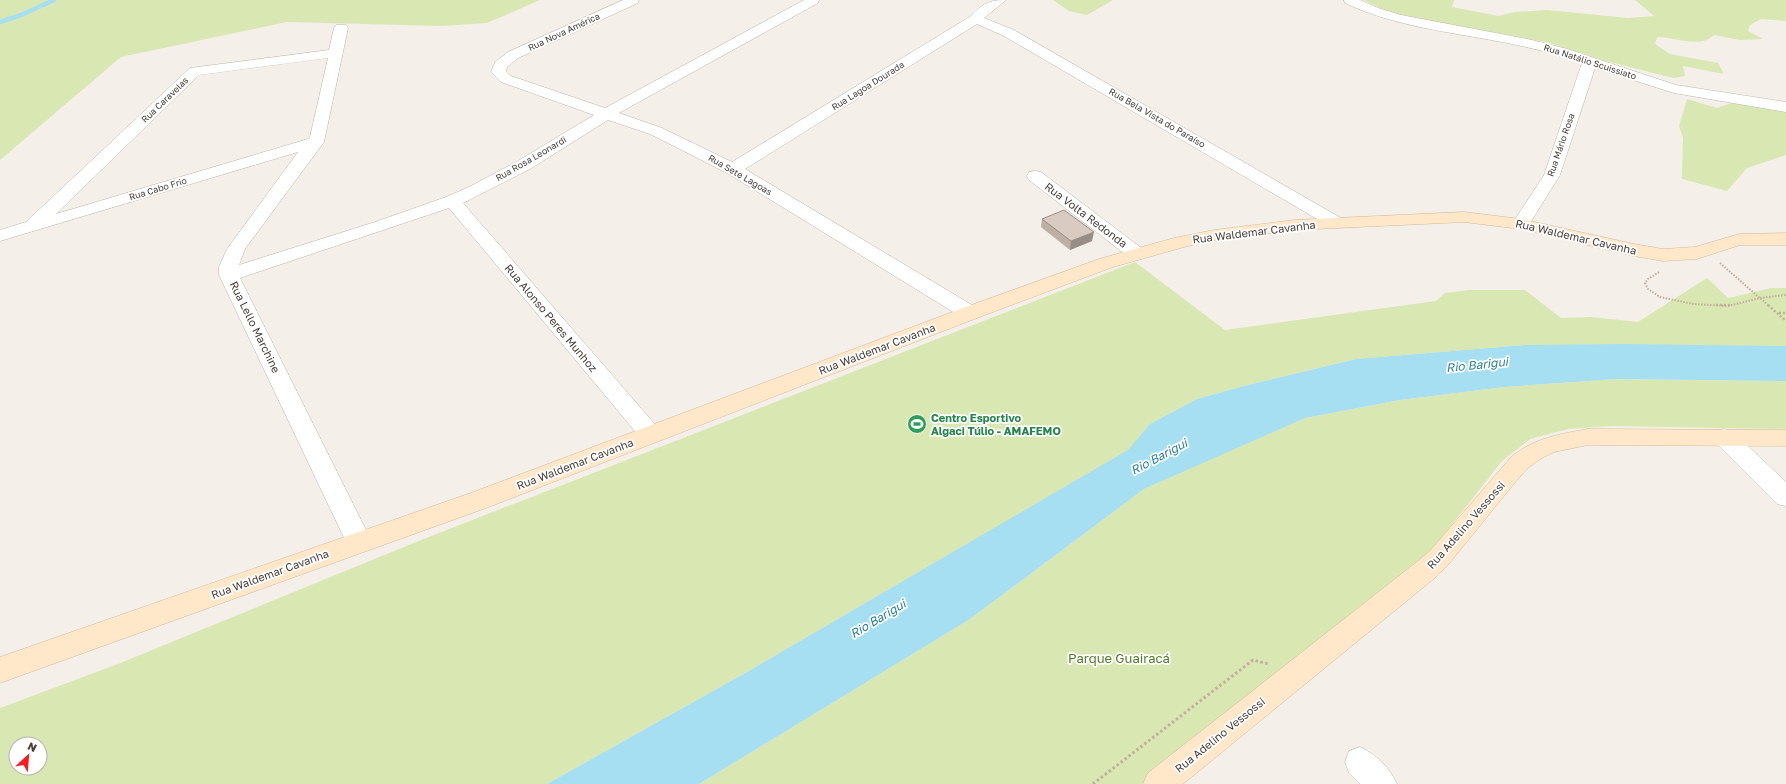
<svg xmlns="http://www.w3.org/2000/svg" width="1786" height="784" font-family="'Golos Text',sans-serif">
	<rect width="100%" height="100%" fill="#f4efe9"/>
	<g fill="#d9e8b2" fill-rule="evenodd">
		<polygon points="0,0 540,0 487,23 442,26 287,22 121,57 0,160"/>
		<polygon points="1053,0 1113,0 1087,15 1069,11"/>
		<path d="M1364,0H1454L1452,7L1498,16L1515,12L1547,10L1628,18L1654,16L1635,0H1786V21L1761,19L1750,25L1748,31L1763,39L1740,40L1714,35C1699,49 1676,37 1657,37L1655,44L1670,54L1718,63L1724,74L1683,66L1685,76L1673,78L1606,61L1546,42L1410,17L1384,10Z"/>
		<polygon points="1687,99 1717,108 1732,103 1786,110 1786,155 1747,168 1727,191 1682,179 1683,138 1679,126"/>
		<path d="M1135,262L1225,330L1436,301L1445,293L1469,290H1525L1561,318L1591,317L1638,322L1707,278L1728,298L1771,288H1786V346L1525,345L1356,359L1244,386L1197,399L1150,424L1129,450L747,672L547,784H0V708L118,664L421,540ZM16,744H40V768H16Z"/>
		<polygon points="1617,379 1786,381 1786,429 1612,426 1568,429 1530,439 1502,461 1421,564 1152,784 699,784 970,619 1144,489 1237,447 1305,418 1400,400 1504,387"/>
	</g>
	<polygon fill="#a5dff1" points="1625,344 1786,346 1786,381 1617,379 1504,387 1400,400 1305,418 1144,489 970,619 699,784 547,784 747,672 1128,450 1150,424 1197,399 1244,386 1356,359 1525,345"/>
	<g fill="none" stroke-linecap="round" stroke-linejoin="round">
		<polyline stroke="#a5dff1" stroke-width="4.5" points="0,22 21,15 54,0"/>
		<defs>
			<g id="street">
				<path d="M623,0H639L638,3L518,58L507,67L506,71L511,76L605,108L804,0H819L818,3L619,113L662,128L732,162L971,16C983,3 990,0 1006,0L984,18L1014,30L1341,218L1344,222L1341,226L1335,227L1329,226L1004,36L977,24L745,169L977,308L980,313L977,318L970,319L963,318L727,173L650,134L608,120L530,169L463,203L659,429L663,435L659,441L651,443L643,441L449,208L240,278L372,542L368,549L359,552L350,549L346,542L219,275V267L227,249L298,152L0,241V230L26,222L190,68L329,50L334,28L336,25H346L348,28L324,142L245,249L239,265L375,222L446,197L469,187L518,161L594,115L501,82L491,72L495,62L508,52ZM328,58L310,137L308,139L56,214L199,75Z"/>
				<path d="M1344,0H1360L1378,8L1401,15L1532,40L1567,49L1676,85L1786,102V112L1674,93L1595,68L1560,175L1527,228L1521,229L1515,228L1512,224L1544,175L1582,63C1564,57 1545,51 1526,47C1465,33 1402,30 1345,3Z"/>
				<polygon points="1035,171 1041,172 1144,250 1146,254 1144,258 1137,260 1130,258 1029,180 1027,176 1029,172"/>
				<polygon points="1724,429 1732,431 1786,482 1786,506 1777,504 1716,443 1712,437 1716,431"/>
				<path d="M1360,747C1376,754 1390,768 1397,784H1360L1349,773L1345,762L1349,751Z"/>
			</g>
			<g id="secondary">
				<polygon points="1464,212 1521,219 1634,244 1663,249 1695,247 1739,234 1786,233 1786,245 1740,245 1697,259 1663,261 1634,256 1521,229 1464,222 1295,230 1214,240 1184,247 1113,267 977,318 486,508 0,683 0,657 468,494 963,308 1099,259 1174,238 1214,230 1295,220"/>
				<path d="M1588,429L1786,430V446L1588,445L1554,452L1540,459L1528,468L1517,480L1448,565L1436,577L1183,784H1143L1148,773L1418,561L1430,551L1512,456C1535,438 1560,434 1588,429Z"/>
			</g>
		</defs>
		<use href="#street" stroke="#c0b5ab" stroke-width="1"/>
		<use href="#secondary" stroke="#d4ba99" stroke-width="1"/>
		<g stroke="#c2ae9c" stroke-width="2" stroke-dasharray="1.5 1.5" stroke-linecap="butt">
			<polyline points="1720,263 1769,306"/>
			<polyline points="1659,272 1648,279 1645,283 1648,289 1660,297 1693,304 1728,306 1760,298 1786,295"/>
		</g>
		<g stroke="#c2ae9c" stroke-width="2.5" stroke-dasharray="2 2" stroke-linecap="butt">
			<polyline points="1716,305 1731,305"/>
			<polyline points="1768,305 1786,321"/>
			<polyline points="1779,313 1786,313"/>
		</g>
		<polyline stroke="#c2ae9c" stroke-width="3" stroke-dasharray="2.5 2.5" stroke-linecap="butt" points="1093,784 1253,660 1269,664"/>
		<use href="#street" fill="#fff" fill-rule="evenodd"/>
		<use href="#secondary" fill="#fee8c9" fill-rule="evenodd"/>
	</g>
	<polygon fill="#bbafa6" points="1042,219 1092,241 1070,250 1041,227"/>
	<polygon fill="#988e87" points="1094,232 1092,241 1070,250 1071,241"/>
	<polygon fill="#d9cbc1" stroke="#988e87" points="1064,210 1094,232 1071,241 1042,219"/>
	<defs>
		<symbol id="stadium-disc" viewBox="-11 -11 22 22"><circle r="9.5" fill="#2e9e5b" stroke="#fff"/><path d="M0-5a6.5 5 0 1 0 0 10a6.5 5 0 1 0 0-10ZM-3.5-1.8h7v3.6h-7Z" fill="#fff"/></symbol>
	</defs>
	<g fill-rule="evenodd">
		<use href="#stadium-disc" x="906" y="413" width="22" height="22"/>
	</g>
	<g text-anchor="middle" stroke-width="3.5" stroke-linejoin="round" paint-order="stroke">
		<g font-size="9" fill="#483e37" stroke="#fff">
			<text transform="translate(564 32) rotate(-25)" y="3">Rua Nova América</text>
			<text transform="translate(1590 62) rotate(18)" y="3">Rua Natálio Scuissiato</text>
			<text transform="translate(868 86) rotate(-32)" y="3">Rua Lagoa Dourada</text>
			<text transform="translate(165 100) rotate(-44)" y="3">Rua Caravelas</text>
			<text transform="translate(1157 118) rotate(30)" y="3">Rua Bela Vista do Paraíso</text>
			<text transform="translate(1561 145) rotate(-71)" y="3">Rua Mário Rosa</text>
			<text transform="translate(531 159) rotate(-30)" y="3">Rua Rosa Leonardi</text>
			<text transform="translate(740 175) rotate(30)" y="3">Rua Sete Lagoas</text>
			<text transform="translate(158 189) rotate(-17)" y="3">Rua Cabo Frio</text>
		</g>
		<g font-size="11" fill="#483e37" stroke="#fff">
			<text transform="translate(1086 215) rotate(37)" y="4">Rua Volta Redonda</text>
			<text transform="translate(1254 232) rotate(-7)" y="4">Rua Waldemar Cavanha</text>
			<text transform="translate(1576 237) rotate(13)" y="4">Rua Waldemar Cavanha</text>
			<text transform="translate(551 318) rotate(50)" y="4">Rua Alonso Peres Munhoz</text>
			<text transform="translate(255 327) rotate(64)" y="4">Rua Lello Marchine</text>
			<text transform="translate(877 349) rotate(-21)" y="4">Rua Waldemar Cavanha</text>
			<text transform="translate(575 464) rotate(-21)" y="4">Rua Waldemar Cavanha</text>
			<text transform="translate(1466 525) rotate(-49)" y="4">Rua Adelino Vessossi</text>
			<text transform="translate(270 574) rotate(-20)" y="4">Rua Waldemar Cavanha</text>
			<text transform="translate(1220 735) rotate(-39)" y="4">Rua Adelino Vessossi</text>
		</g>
		<g font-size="11" font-weight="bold" fill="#27864d" stroke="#fff" text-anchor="start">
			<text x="931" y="422">Centro Esportivo<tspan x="931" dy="13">Algaci Túlio - AMAFEMO</tspan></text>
		</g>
		<g font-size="12" font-style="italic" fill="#2a809c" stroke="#fff">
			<text transform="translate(1477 365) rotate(-6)" y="4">Rio Barigui</text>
			<text transform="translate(1159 457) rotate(-28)" y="4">Rio Barigui</text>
			<text transform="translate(878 619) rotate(-31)" y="4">Rio Barigui</text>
		</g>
		<g font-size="13" fill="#567a2a" stroke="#fff">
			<text x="1119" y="663">Parque Guairacá</text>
		</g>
	</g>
	<g transform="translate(28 756) rotate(26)"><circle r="19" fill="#ffffff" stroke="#b6b2af"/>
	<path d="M0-3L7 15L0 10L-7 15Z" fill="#fa1a1f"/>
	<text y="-6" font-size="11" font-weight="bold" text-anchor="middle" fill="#483e37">N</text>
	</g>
</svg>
